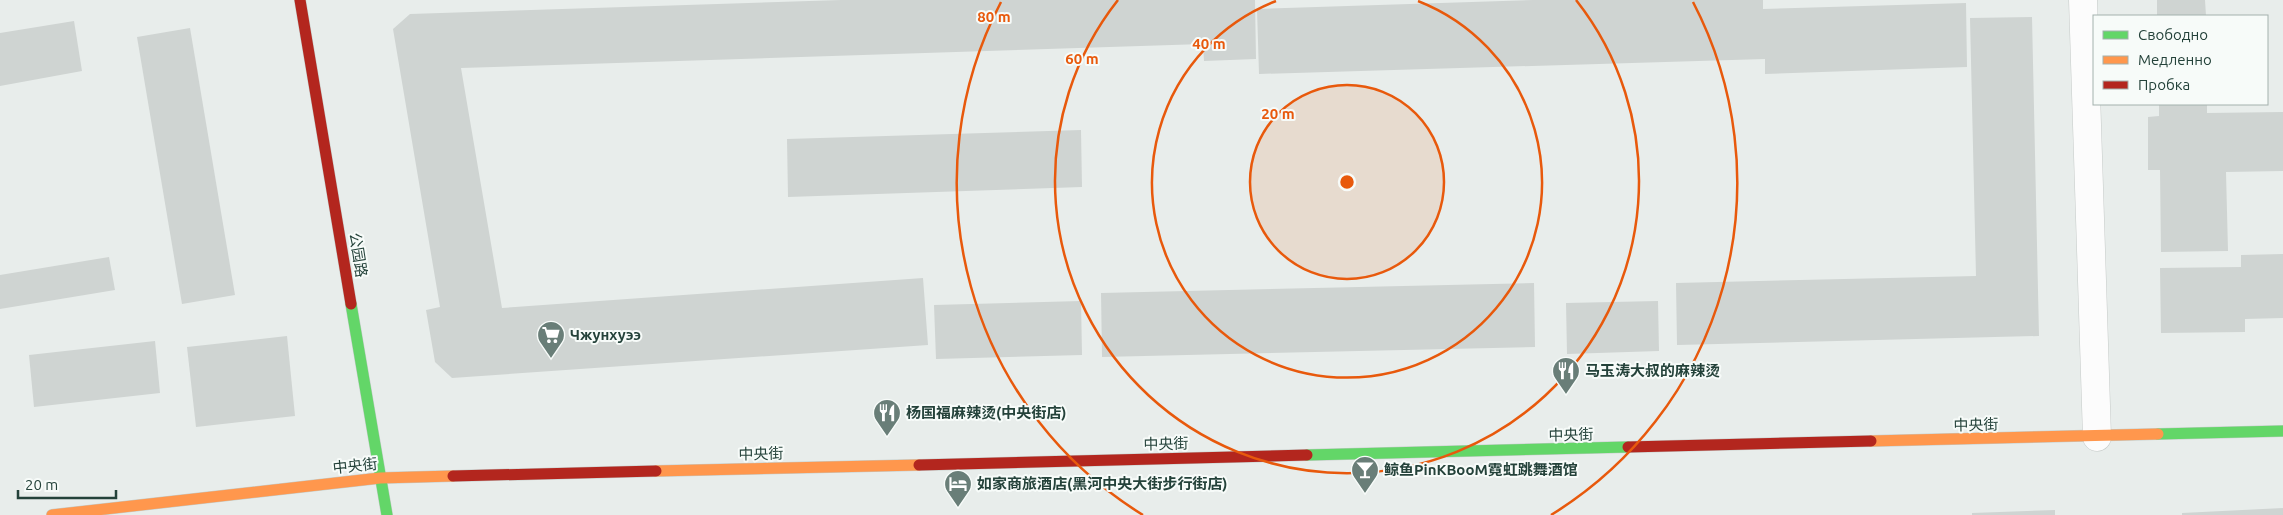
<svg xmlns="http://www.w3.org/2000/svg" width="2283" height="515" font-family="Ubuntu,'Noto Sans SC',sans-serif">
	<rect width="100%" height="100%" fill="#e8edeb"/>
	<g fill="#cfd4d2">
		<polygon points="841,0 1255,0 1256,59 1204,61 1203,44 461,68 502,308 923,278 928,345 452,378 435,362 426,310 440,307 393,29 410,14"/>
		<polygon points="1533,0 1763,0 1763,9 1966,3 1967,67 1765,74 1765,59 1259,74 1257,9"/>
		<polygon points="2157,0 2205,0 2206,16 2157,16"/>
		<polygon points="2032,17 2039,336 1677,345 1676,283 1976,276 1970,18"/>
		<polygon points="74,21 82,71 0,86 0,33"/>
		<polygon points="190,28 235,295 182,304 137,37"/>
		<polygon points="2159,104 2207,104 2207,113 2283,112 2283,171 2226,172 2228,251 2161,252 2160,170 2148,170 2148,117 2159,116"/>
		<polygon points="1081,130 1082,187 788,197 787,139"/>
		<polygon points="2283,254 2283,318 2245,319 2245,332 2161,333 2160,268 2241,267 2241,255"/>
		<polygon points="109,257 115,290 0,309 0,275"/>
		<polygon points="1534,283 1535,347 1102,357 1101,293"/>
		<polygon points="1081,301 1082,355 936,359 934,305"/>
		<polygon points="1658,301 1659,351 1567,354 1566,303"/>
		<polygon points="287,336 295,416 196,427 187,347"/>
		<polygon points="155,341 160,393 34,407 29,355"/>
		<polygon points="2283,508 2283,515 2182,515 2182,513"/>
		<polygon points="2055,510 2055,515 1972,515 1972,513"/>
	</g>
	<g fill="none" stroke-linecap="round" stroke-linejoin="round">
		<defs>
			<polyline id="street" points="2083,0 2097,437"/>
			<g id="fast">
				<polyline points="351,304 387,515"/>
				<polyline points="2158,434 2283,431"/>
				<polyline points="1307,455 1628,447"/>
			</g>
			<g id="slow">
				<polyline points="1871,441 2158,434"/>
				<polyline points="656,471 919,465"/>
				<polyline points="52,515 380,478 453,476"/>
			</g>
			<g id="jam">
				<polyline points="300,0 351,304"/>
				<polyline points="1628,447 1871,441"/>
				<polyline points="919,465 1307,455"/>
				<polyline points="453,476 656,471"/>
			</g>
		</defs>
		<use href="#street" stroke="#c5cac8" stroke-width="29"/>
		<use href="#fast" stroke="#c3cbc8" stroke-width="12"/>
		<use href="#slow" stroke="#c3cbc8" stroke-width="12"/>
		<use href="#jam" stroke="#c3cbc8" stroke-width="12"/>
		<use href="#street" stroke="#fcfcfc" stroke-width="28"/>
		<use href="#fast" stroke="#63d668" stroke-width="11"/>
		<use href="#slow" stroke="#ff974d" stroke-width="11"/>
		<use href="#jam" stroke="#b3261e" stroke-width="11"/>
	</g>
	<circle cx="1347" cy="182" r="97" fill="#e8590c" fill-opacity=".12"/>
	<g fill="none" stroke="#e8590c" stroke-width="2.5">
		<circle cx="1347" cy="182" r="97"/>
		<path d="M1418 1A195 195 0 1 1 1276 1"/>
		<path d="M1576 0A292 292 0 1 1 1118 0"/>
		<path d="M1143 515A390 390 0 0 1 1001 2M1693 2A390 390 0 0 1 1551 515"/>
	</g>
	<defs>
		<symbol id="supermarket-pin" viewBox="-11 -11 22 30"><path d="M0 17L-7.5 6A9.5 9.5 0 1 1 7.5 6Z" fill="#697e78" stroke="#f7fbf9"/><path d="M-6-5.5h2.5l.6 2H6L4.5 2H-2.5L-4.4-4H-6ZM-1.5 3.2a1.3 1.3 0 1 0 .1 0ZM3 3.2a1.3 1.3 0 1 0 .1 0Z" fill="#fff"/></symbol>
		<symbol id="restaurant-pin" viewBox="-11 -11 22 30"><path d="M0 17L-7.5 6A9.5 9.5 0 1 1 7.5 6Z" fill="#697e78" stroke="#f7fbf9"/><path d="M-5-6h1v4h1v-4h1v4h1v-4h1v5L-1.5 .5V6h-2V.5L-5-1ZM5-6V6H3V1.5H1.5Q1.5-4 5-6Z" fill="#fff"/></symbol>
		<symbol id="bar-pin" viewBox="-11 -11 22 30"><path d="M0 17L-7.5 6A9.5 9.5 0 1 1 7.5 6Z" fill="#697e78" stroke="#f7fbf9"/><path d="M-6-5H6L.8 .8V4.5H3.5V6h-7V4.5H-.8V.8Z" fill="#fff"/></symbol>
		<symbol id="hotel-pin" viewBox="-11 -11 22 30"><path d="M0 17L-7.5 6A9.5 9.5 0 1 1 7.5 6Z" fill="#697e78" stroke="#f7fbf9"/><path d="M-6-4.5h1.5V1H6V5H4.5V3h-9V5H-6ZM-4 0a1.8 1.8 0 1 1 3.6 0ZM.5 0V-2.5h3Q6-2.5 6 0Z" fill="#fff"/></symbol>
	</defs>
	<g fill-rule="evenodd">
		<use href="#supermarket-pin" x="535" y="319" width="32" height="43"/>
		<use href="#restaurant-pin" x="1550" y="355" width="32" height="43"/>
		<use href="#restaurant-pin" x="871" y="397" width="32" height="43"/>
		<use href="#bar-pin" x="1349" y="454" width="32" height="43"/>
		<use href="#hotel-pin" x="942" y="468" width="32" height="43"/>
	</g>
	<g text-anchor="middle" stroke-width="4" stroke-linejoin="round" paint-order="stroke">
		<g font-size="15" fill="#24423a" stroke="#f7fbf9">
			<text transform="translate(358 255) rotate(81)" y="5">公园路</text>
			<text transform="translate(1976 425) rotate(-1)" y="5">中央街</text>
			<text transform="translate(1571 435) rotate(-1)" y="5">中央街</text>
			<text transform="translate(1166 444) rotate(-1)" y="5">中央街</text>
			<text transform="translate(761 454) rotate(-1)" y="5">中央街</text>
			<text transform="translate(355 466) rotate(-6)" y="5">中央街</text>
		</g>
		<g font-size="15" font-weight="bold" fill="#24423a" stroke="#f7fbf9" text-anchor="start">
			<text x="570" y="340">Чжунхуээ</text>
			<text x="1585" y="376">马玉涛大叔的麻辣烫</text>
			<text x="906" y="418">杨国福麻辣烫(中央街店)</text>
			<text x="1384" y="475">鲸鱼PinKBooM霓虹跳舞酒馆</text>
			<text x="977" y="489">如家商旅酒店(黑河中央大街步行街店)</text>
		</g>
	</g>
	<circle cx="1347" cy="182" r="8" fill="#e8590c" stroke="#f7fbf9" stroke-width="2.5"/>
	<g font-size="15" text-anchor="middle" font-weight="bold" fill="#e8590c" stroke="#f7fbf9" stroke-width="4" stroke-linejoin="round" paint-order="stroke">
		<text x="994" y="22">80 m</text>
		<text x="1209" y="49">40 m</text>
		<text x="1082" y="64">60 m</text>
		<text x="1278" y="119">20 m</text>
	</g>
	<rect x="2093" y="15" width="175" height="90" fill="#f7fbf9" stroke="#a3b1ad"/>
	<rect x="2103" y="31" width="25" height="8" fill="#63d668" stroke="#a3b1ad"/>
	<text x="2138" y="40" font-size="15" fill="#24423a">Свободно</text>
	<rect x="2103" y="56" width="25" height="8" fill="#ff974d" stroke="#a3b1ad"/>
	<text x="2138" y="65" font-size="15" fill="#24423a">Медленно</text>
	<rect x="2103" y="81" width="25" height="8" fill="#b3261e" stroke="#a3b1ad"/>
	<text x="2138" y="90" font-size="15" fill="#24423a">Пробка</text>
	<path d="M18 490v8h98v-8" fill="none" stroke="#24423a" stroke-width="2.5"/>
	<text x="25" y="490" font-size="15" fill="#24423a" stroke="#f7fbf9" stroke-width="4" paint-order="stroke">20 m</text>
</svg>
